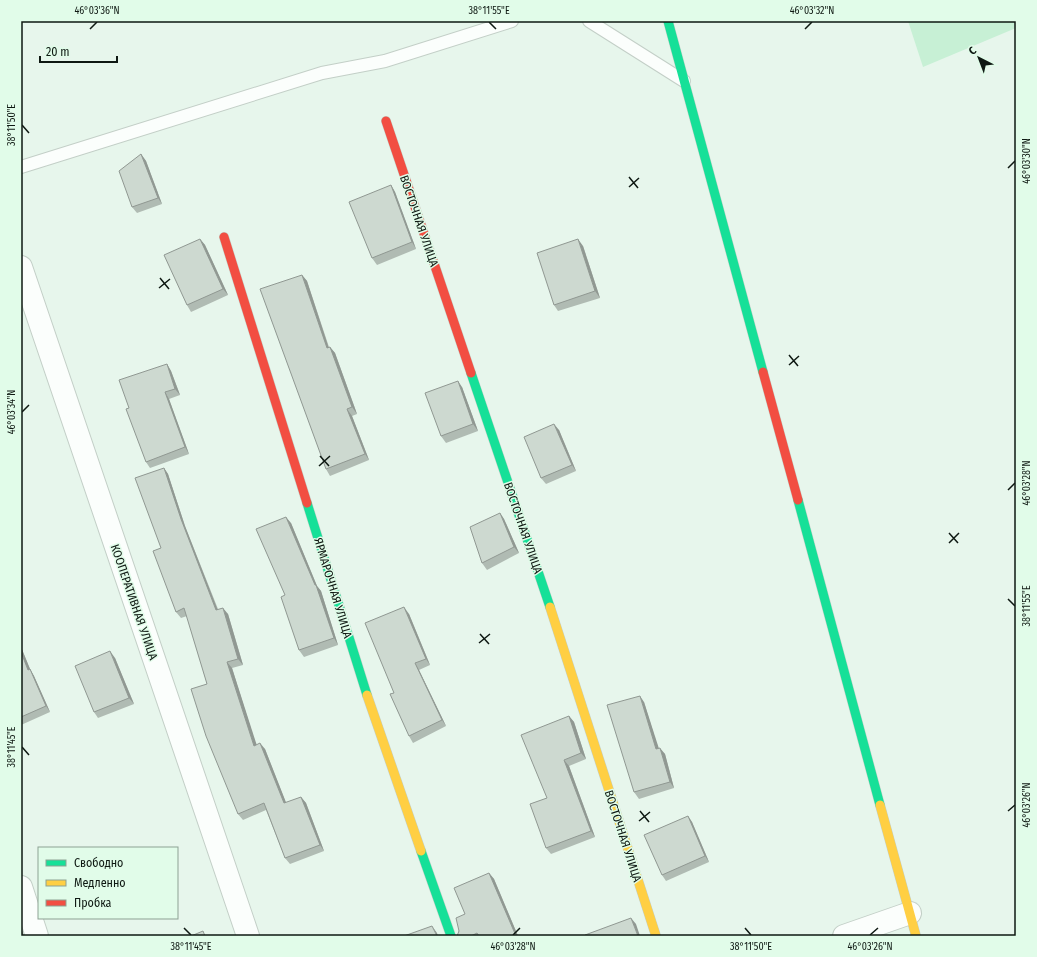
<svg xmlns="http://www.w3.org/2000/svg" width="1037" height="957" font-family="'Fira Sans Condensed',sans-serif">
	<rect width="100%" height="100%" fill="#e7f6ec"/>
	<polygon fill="#c7f0d5" points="908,21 1016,21 1016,28 923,67"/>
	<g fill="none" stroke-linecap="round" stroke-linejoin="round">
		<defs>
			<g id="lane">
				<polyline points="589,21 684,81"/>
				<polyline points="21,167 322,73 385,61 512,21"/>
			</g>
			<g id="street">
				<polyline points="21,267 248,936"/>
				<polyline points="21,887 37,936"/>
				<polyline points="844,936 910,913"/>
			</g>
			<g id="fast">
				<polyline points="668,21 763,372"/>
				<polyline points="471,373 550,607"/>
				<polyline points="798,500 880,805"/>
				<polyline points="307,503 367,695"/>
				<polyline points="421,851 451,936"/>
			</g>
			<g id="slow">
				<polyline points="550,607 656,936"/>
				<polyline points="367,695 421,851"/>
				<polyline points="880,805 916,936"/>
			</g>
			<g id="jam">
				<polyline points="386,121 471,373"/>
				<polyline points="224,237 307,503"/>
				<polyline points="763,372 798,500"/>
			</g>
		</defs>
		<use href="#lane" stroke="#c3cfc7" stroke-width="14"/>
		<use href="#street" stroke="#c3cfc7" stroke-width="24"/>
		<use href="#fast" stroke="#c3cfc7" stroke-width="10"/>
		<use href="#slow" stroke="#c3cfc7" stroke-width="10"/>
		<use href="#jam" stroke="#c3cfc7" stroke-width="10"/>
		<use href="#lane" stroke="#fbfefc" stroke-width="12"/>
		<use href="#street" stroke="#fbfefc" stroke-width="22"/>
		<use href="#fast" stroke="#16e098" stroke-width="9"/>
		<use href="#slow" stroke="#ffcf43" stroke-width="9"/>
		<use href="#jam" stroke="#f24e42" stroke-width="9"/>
	</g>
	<g fill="#b0bbb3">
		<polygon points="141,154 146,161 162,204 137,213 132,207"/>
		<polygon points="391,185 395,192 416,249 377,265 372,258"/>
		<polygon points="200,239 205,245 228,295 191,312 187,305"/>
		<polygon points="583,246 600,298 558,311 554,305"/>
		<polygon points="302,275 307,281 329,347 330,347 335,353 357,414 352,416 369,460 330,476 326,469"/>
		<polygon points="167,364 171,371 180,395 169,399 189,454 150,468 146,462"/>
		<polygon points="462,387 478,431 446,443 441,436"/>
		<polygon points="559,430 576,471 546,484 541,478"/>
		<polygon points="164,468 168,474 185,526 218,609 228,614 243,665 232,668 256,745 265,749 286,803 301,797 306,803 324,851 290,864 285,858 266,810 243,820 238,814 207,684 187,616 181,618 176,612 161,548"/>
		<polygon points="500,513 504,519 519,553 487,570 482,563"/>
		<polygon points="291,523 317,586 321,591 338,645 304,657 299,650 285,595"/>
		<polygon points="409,614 430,665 419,670 446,726 413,743 409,736"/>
		<polygon points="21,647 30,669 34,676 50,712 21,725"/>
		<polygon points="115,658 134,704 98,718 94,712"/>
		<polygon points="644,702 658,748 665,754 674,788 639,799 634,792"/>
		<polygon points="569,716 574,722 586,759 569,766 595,837 551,854 546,848"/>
		<polygon points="688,816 692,822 709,862 666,881 662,875"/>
		<polygon points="489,873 494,879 518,936 457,936 465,914"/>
	</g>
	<g fill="#909892">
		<polygon points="141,154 146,161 162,204 158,198"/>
		<polygon points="391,185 395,192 416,249 412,242"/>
		<polygon points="200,239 205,245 228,295 223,289"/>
		<polygon points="578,239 583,246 600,298 595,291"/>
		<polygon points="302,275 307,281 331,355 327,348"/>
		<polygon points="330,347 335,353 357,414 352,407"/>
		<polygon points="167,364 171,371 180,395 175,389"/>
		<polygon points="458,381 462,387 478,431 473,424"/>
		<polygon points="165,392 169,399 189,454 185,447"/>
		<polygon points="347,409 352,416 369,460 365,454"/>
		<polygon points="554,424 559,430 576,471 572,465"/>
		<polygon points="164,468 168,474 185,526 220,616 216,610 181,519"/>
		<polygon points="500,513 504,519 519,553 514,547"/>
		<polygon points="286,517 291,523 317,586 321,591 338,645 334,638 315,585"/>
		<polygon points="404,607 409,614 430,665 426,659"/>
		<polygon points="223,608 228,614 243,665 238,659"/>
		<polygon points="21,647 30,669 34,676 50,712 46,706 28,670 21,652"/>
		<polygon points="110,651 115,658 134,704 129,698"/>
		<polygon points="227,662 232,668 259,752 254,746"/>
		<polygon points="415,663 419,670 446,726 442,720"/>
		<polygon points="640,696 644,702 661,755 656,749"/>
		<polygon points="569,716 574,722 586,759 581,753"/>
		<polygon points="260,743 265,749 289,810 284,803"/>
		<polygon points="660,748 665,754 674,788 670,782"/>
		<polygon points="564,760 569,766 595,837 591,831"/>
		<polygon points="301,797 306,803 324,851 320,845"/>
		<polygon points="688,816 692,822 709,862 705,856"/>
		<polygon points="489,873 494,879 518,936 516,936"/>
		<polygon points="631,918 636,924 640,936 638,936"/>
		<polygon points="432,926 437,933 438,936 437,936"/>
		<polygon points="21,927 24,936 21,936"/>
	</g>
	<g fill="#cdd9d0" stroke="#909892">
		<polygon points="141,154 158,198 132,207 119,171"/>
		<polygon points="391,185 412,242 372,258 349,202"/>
		<polygon points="200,239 223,289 187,305 164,255"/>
		<polygon points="578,239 595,291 554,305 537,253"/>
		<polygon points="302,275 327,348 330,347 352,407 347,409 365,454 326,469 260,289"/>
		<polygon points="167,364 175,389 165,392 185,447 146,462 126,409 129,408 119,380"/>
		<polygon points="458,381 473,424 441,436 425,393"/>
		<polygon points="554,424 572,465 541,478 524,437"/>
		<polygon points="164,468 181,519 216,610 223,608 238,659 227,662 254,746 260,743 284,803 301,797 320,845 285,858 264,803 238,814 206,736 191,689 207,684 184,608 176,612 153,551 161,548 135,478"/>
		<polygon points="500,513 514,547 482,563 470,527"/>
		<polygon points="286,517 315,585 316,585 334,638 299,650 281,597 285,595 256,529"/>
		<polygon points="404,607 426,659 415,663 442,720 409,736 390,694 394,693 365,623"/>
		<polygon points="110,651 129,698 94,712 75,666"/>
		<polygon points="21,652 28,670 30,669 46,706 21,717"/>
		<polygon points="640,696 656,749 660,748 670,782 634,792 607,705"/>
		<polygon points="569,716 581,753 564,760 591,831 546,848 530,804 547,798 521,735"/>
		<polygon points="688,816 705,856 662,875 644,835"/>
		<polygon points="489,873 516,936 479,936 477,933 471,936 457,936 459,931 456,918 465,914 454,888"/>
		<polygon points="631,918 638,936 586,936 585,935"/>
		<polygon points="432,926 437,936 404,936"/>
		<polygon points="203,931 205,936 191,936"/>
	</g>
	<path fill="none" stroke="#0e1812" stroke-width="1.5" d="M489,22L496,29M90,29L97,22M805,29L812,22M22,125L29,133M1008,168L1015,161M629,177L638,188M629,187L639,178M160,278L169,289M159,288L170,279M789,355L798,366M789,365L799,356M22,412L29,405M320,456L329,466M319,466L330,456M1008,490L1015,483M949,533L958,543M949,543L959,533M1008,599L1015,606M480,634L489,644M479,643L490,634M22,747L29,755M640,811L649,822M1008,811L1015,805M639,821L650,812M184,928L191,935M745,928L751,935M513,935L520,928M870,935L878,928"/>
	<g text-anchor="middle" stroke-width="3" stroke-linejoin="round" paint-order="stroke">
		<g font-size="12" fill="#0e1812" stroke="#e1fce9">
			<text transform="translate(419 221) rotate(71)" y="4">ВОСТОЧНАЯ УЛИЦА</text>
			<text transform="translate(523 528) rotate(71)" y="4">ВОСТОЧНАЯ УЛИЦА</text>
			<text transform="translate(333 588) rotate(73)" y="4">ЯРМАРОЧНАЯ УЛИЦА</text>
			<text transform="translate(134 602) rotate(71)" y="4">КООПЕРАТИВНАЯ УЛИЦА</text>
			<text transform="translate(623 836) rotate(72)" y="4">ВОСТОЧНАЯ УЛИЦА</text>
		</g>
	</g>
	<rect width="1037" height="957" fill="none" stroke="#e1fce9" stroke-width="44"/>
	<rect x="38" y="847" width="140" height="72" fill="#e1fce9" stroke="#8da193"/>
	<rect x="46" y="860" width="20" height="6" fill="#16e098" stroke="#8da193"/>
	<text x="74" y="867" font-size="12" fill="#0e1812">Свободно</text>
	<rect x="46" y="880" width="20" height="6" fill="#ffcf43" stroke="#8da193"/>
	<text x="74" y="887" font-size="12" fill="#0e1812">Медленно</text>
	<rect x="46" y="900" width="20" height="6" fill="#f24e42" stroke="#8da193"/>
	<text x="74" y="907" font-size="12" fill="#0e1812">Пробка</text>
	<g transform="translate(979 58) rotate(318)" stroke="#e1fce9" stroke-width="3" paint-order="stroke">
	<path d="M0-3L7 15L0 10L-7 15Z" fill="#0e1812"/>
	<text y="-6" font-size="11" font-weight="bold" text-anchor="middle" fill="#0e1812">С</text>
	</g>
	<path d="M40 56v6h77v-6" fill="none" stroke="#0e1812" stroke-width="2"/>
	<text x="46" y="56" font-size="12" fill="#0e1812" stroke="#e1fce9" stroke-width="3" paint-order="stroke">20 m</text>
	<rect x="22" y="22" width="993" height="913" fill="none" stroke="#0e1812" stroke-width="1.5"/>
	<g font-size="10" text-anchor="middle" fill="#0e1812">
		<text x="97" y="14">46°03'36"N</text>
		<text x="489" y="14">38°11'55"E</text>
		<text x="812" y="14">46°03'32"N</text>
		<text transform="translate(11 125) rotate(-90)" y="4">38°11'50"E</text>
		<text transform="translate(1026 161) rotate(-90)" y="4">46°03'30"N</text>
		<text transform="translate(11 412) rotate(-90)" y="4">46°03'34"N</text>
		<text transform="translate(1026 483) rotate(-90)" y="4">46°03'28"N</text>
		<text transform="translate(1026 606) rotate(-90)" y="4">38°11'55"E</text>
		<text transform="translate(11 747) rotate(-90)" y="4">38°11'45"E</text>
		<text transform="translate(1026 805) rotate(-90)" y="4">46°03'26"N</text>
		<text x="191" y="950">38°11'45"E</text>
		<text x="513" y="950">46°03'28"N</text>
		<text x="751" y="950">38°11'50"E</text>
		<text x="870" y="950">46°03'26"N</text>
	</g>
</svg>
